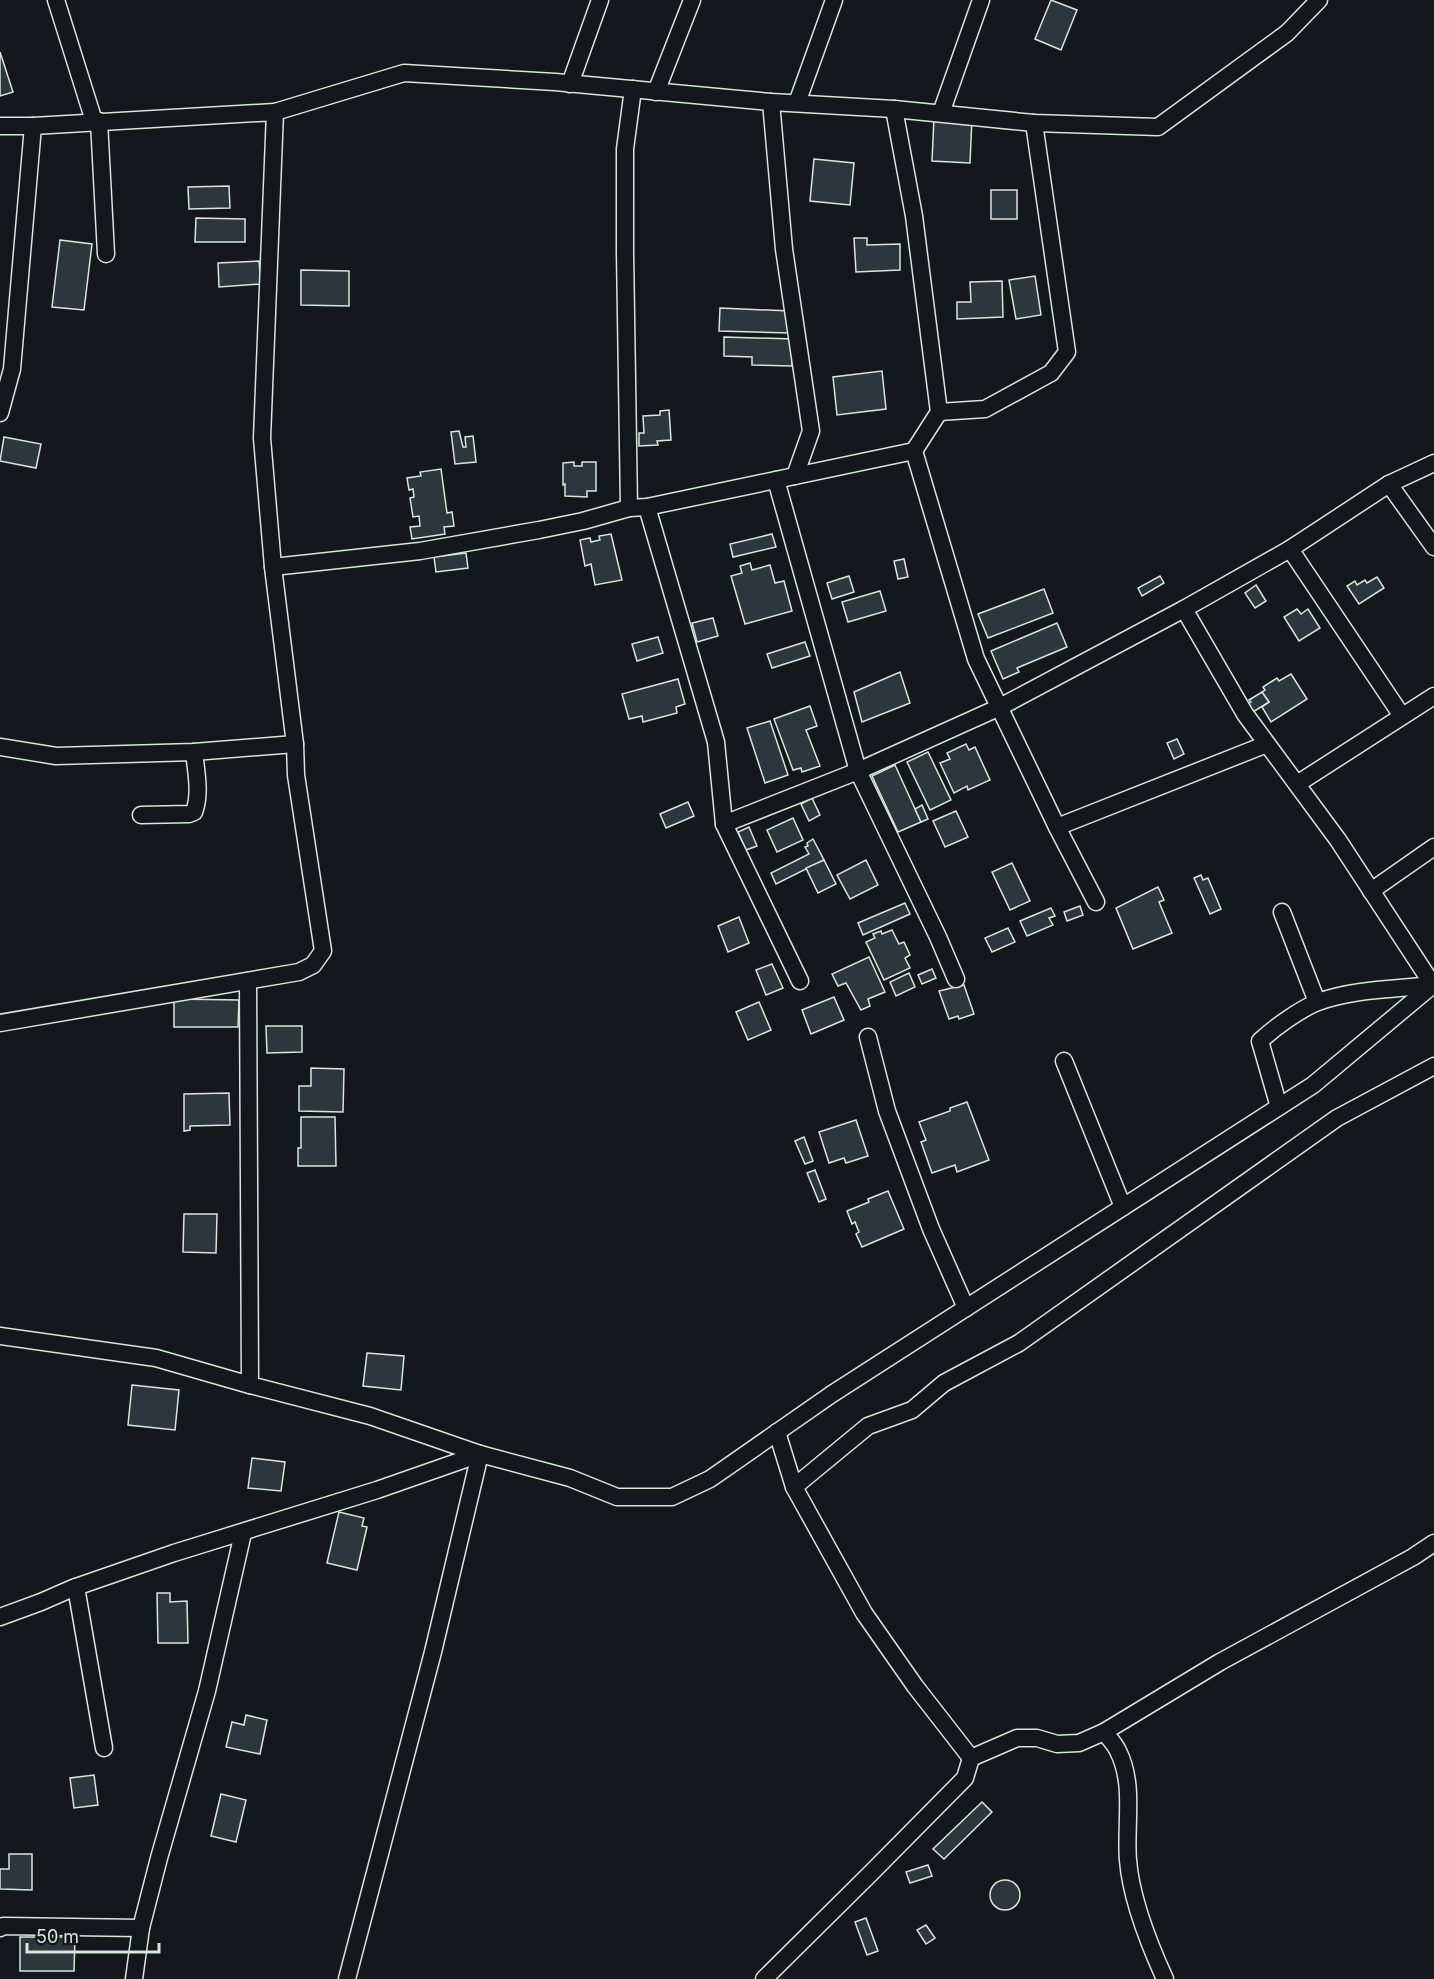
<svg xmlns="http://www.w3.org/2000/svg" width="1434" height="1979" font-family="Inter,sans-serif">
	<rect width="100%" height="100%" fill="#14181c"/>
	<g fill="#2c363c" stroke="#d8e6dc" stroke-width="1.5">
		<polygon points="1051,0 1077,10 1061,50 1035,39"/>
		<polygon points="0,52 13,92 0,96"/>
		<polygon points="934,117 972,118 970,163 932,161"/>
		<polygon points="814,159 854,163 850,205 810,201"/>
		<polygon points="229,186 230,208 189,209 188,187"/>
		<rect x="991" y="190" width="26" height="29"/>
		<polygon points="196,218 245,219 245,242 195,242"/>
		<polygon points="854,238 867,238 867,245 900,244 900,270 856,272"/>
		<polygon points="60,240 92,244 84,310 52,307"/>
		<polygon points="259,261 261,284 219,287 218,263"/>
		<polygon points="301,270 349,271 349,306 301,305"/>
		<polygon points="1035,276 1041,315 1016,319 1009,280"/>
		<polygon points="1002,281 1003,317 957,319 957,302 971,302 970,282"/>
		<polygon points="720,308 790,311 790,333 719,331"/>
		<polygon points="724,337 793,339 792,366 752,365 752,357 724,356"/>
		<polygon points="882,371 886,409 837,415 833,377"/>
		<polygon points="669,410 671,440 657,441 658,445 639,446 639,433 644,433 643,416 660,415 660,411"/>
		<polygon points="459,431 463,447 466,447 465,437 473,436 476,462 455,464 451,432"/>
		<polygon points="4,437 41,444 36,468 0,461"/>
		<polygon points="574,462 574,466 582,466 582,462 596,462 596,491 587,491 587,497 565,496 565,484 563,485 563,463"/>
		<polygon points="441,469 447,513 452,512 454,526 444,527 445,534 412,539 410,527 420,526 419,516 413,517 410,498 414,497 413,489 409,490 407,478 421,476 420,472"/>
		<polygon points="611,534 622,580 595,585 591,564 585,566 580,540 590,538 591,542 600,540 599,536"/>
		<polygon points="772,534 776,547 733,557 730,544"/>
		<polygon points="466,553 468,568 436,572 434,557"/>
		<polygon points="904,559 908,577 898,579 894,561"/>
		<polygon points="750,563 752,570 770,565 775,583 784,581 792,611 745,624 731,576 742,573 740,566"/>
		<polygon points="849,576 854,592 832,599 827,583"/>
		<polygon points="1160,576 1164,583 1142,596 1138,588"/>
		<polygon points="1377,577 1384,588 1359,604 1347,586 1355,581 1357,585 1365,580 1367,583"/>
		<polygon points="1256,585 1266,601 1255,608 1245,593"/>
		<polygon points="1044,589 1053,613 988,638 978,614"/>
		<polygon points="880,591 886,611 848,622 842,602"/>
		<polygon points="1297,609 1301,614 1308,609 1320,628 1299,641 1284,617"/>
		<polygon points="713,618 718,636 697,642 692,623"/>
		<polygon points="1057,623 1067,647 1017,668 1019,672 1003,679 991,651"/>
		<polygon points="658,637 663,653 637,661 632,644"/>
		<polygon points="805,642 810,656 772,668 767,654"/>
		<polygon points="900,672 910,703 862,722 854,692"/>
		<polygon points="1291,674 1307,699 1271,722 1262,707 1269,702 1262,692 1265,690 1263,687 1277,678 1279,681"/>
		<polygon points="678,679 685,704 676,707 677,713 643,722 642,716 629,719 622,694"/>
		<polygon points="1262,692 1269,702 1253,712 1248,704 1251,702 1249,700"/>
		<polygon points="810,706 817,726 806,730 820,766 802,772 801,768 793,770 774,719"/>
		<polygon points="770,721 788,775 765,783 747,728"/>
		<polygon points="1177,739 1184,754 1174,759 1167,743"/>
		<polygon points="966,744 969,750 975,747 990,780 968,790 967,786 954,793 940,763 950,759 947,753"/>
		<polygon points="928,752 951,800 930,810 907,762"/>
		<polygon points="895,765 921,822 898,832 872,776"/>
		<polygon points="812,798 820,815 809,821 801,804"/>
		<polygon points="688,802 694,816 666,828 660,814"/>
		<polygon points="922,805 928,819 921,822 915,809"/>
		<polygon points="956,811 968,837 945,847 933,821"/>
		<polygon points="793,818 803,840 777,852 767,830"/>
		<polygon points="749,827 757,846 746,850 738,832"/>
		<polygon points="813,839 824,860 776,884 771,873 809,854 805,847 808,846 807,843"/>
		<polygon points="824,860 836,884 818,893 806,868"/>
		<polygon points="866,860 878,885 850,899 837,875"/>
		<polygon points="1012,863 1030,901 1010,910 992,872"/>
		<polygon points="1201,875 1203,880 1208,878 1221,909 1210,914 1194,878"/>
		<polygon points="1158,887 1164,900 1159,902 1172,933 1133,949 1116,908"/>
		<polygon points="905,903 910,914 863,935 858,923"/>
		<polygon points="1080,906 1083,915 1067,921 1064,912"/>
		<polygon points="1051,908 1055,916 1049,918 1053,925 1027,936 1020,921"/>
		<polygon points="739,917 749,943 728,952 718,926"/>
		<polygon points="1008,928 1015,942 992,952 985,938"/>
		<polygon points="892,930 899,944 904,942 910,955 905,958 910,968 884,980 866,942 875,938 873,934 881,931 882,934"/>
		<polygon points="869,957 885,992 868,999 870,1006 861,1010 846,983 838,986 832,974"/>
		<polygon points="772,964 783,988 766,995 756,970"/>
		<polygon points="932,969 936,978 922,984 918,975"/>
		<polygon points="909,973 915,987 896,996 890,982"/>
		<polygon points="964,985 974,1014 959,1019 958,1016 949,1019 939,991"/>
		<polygon points="834,997 844,1020 811,1034 802,1010"/>
		<polygon points="174,999 239,1000 238,1027 174,1027"/>
		<polygon points="759,1002 771,1030 748,1040 736,1012"/>
		<polygon points="266,1026 302,1026 302,1052 267,1053"/>
		<polygon points="311,1068 344,1069 343,1112 299,1111 299,1086 311,1086"/>
		<polygon points="229,1093 230,1125 190,1126 190,1130 184,1131 184,1094"/>
		<polygon points="967,1102 989,1160 957,1172 955,1165 932,1173 921,1142 926,1140 919,1122 950,1111 950,1108"/>
		<polygon points="301,1117 335,1117 336,1166 298,1166 298,1148 301,1148"/>
		<polygon points="856,1120 868,1156 846,1163 844,1158 829,1163 819,1132"/>
		<polygon points="804,1137 813,1161 805,1164 795,1141"/>
		<polygon points="815,1170 826,1199 819,1202 807,1173"/>
		<polygon points="888,1191 904,1229 862,1247 856,1234 859,1232 855,1222 852,1224 847,1211 869,1202 868,1199"/>
		<polygon points="184,1214 217,1214 216,1253 183,1252"/>
		<polygon points="367,1353 404,1356 401,1390 363,1386"/>
		<polygon points="132,1385 179,1390 175,1430 128,1425"/>
		<polygon points="252,1458 285,1462 281,1491 248,1488"/>
		<polygon points="339,1512 364,1518 362,1526 367,1527 357,1570 327,1563"/>
		<polygon points="157,1593 170,1593 170,1602 187,1601 188,1643 158,1643"/>
		<polygon points="246,1715 267,1720 260,1754 226,1747 232,1722 244,1725"/>
		<polygon points="94,1775 98,1805 74,1808 70,1778"/>
		<polygon points="221,1794 246,1800 236,1842 211,1836"/>
		<polygon points="982,1802 992,1812 944,1859 933,1849"/>
		<polygon points="9,1854 32,1854 32,1890 0,1889 0,1869 9,1869"/>
		<polygon points="928,1865 932,1876 910,1883 906,1872"/>
		<circle cx="1005" cy="1895" r="15"/>
		<polygon points="866,1918 878,1951 867,1955 855,1922"/>
		<polygon points="926,1925 935,1938 926,1944 917,1930"/>
		<polygon points="20,1937 75,1937 74,1971 20,1971"/>
	</g>
	<g fill="none" stroke-linecap="round" stroke-linejoin="round">
		<defs>
			<g id="street">
				<polyline points="56,0 94,121"/>
				<polyline points="570,84 600,0"/>
				<polyline points="656,92 692,0"/>
				<polyline points="771,102 784,249 811,431 795,476"/>
				<polyline points="797,103 834,0"/>
				<polyline points="275,112 404,73 555,82 771,102 894,109 1034,123 1158,127 1287,33 1319,0"/>
				<polyline points="941,113 981,0"/>
				<polyline points="99,121 106,254"/>
				<polyline points="0,126 33,126 275,112 262,438 273,567 295,744 296,775 323,951 313,965 299,972 0,1023"/>
				<polyline points="939,412 985,409 1051,373 1067,352 1034,123"/>
				<polyline points="0,413 12,369 33,126"/>
				<polyline points="914,451 976,659 1057,827 1096,902"/>
				<polyline points="776,480 858,771 938,937 956,979"/>
				<polyline points="1389,484 1434,547"/>
				<polyline points="647,507 716,742 724,824 800,981"/>
				<polyline points="629,508 625,252 625,149 633,89"/>
				<polyline points="1290,549 1402,716"/>
				<polyline points="273,567 420,551 539,530 583,521 629,508 647,507 914,451 939,412 914,216 894,109"/>
				<path d="M1184,609L1245,714L1338,840L1433,985C1395,989 1354,989 1318,1002C1300,1009 1274,1028 1260,1041L1279,1107"/>
				<polyline points="0,747 56,756 194,752 295,744"/>
				<polyline points="1297,784 1434,696"/>
				<path d="M141,815L189,814L194,812C201,794 196,771 194,752"/>
				<polyline points="724,824 858,771 1000,707 1184,609 1290,549 1389,484 1434,463"/>
				<polyline points="1057,827 1267,744"/>
				<polyline points="1371,891 1434,847"/>
				<polyline points="1282,912 1317,1002"/>
				<polyline points="248,981 250,1385 370,1416 480,1454"/>
				<polyline points="868,1037 887,1111 931,1229 966,1308"/>
				<polyline points="1064,1061 1123,1207"/>
				<polyline points="0,1336 156,1358 250,1385"/>
				<polyline points="777,1432 794,1487 864,1613 915,1686 971,1758"/>
				<polyline points="794,1487 868,1426 912,1410 944,1383 1019,1343 1337,1118 1434,1066"/>
				<polyline points="76,1587 104,1748"/>
				<polyline points="0,1617 41,1602 73,1588 174,1553 377,1490 480,1454"/>
				<path d="M1104,1732C1109,1738 1115,1744 1118,1751C1135,1784 1125,1825 1128,1860C1131,1899 1149,1944 1165,1979"/>
				<polyline points="0,1928 3,1926 141,1928"/>
				<polyline points="134,1979 141,1928 159,1858 207,1691 243,1533"/>
				<polyline points="347,1979 433,1652 480,1454 570,1478 617,1497 672,1497 710,1479 832,1394 1313,1085 1434,984"/>
				<polyline points="764,1979 871,1873 965,1778 971,1758 1017,1738 1037,1738 1057,1744 1079,1743 1104,1732 1220,1662 1413,1557 1434,1543"/>
			</g>
		</defs>
		<use href="#street" stroke="#d8e6dc" stroke-width="19"/>
		<use href="#street" stroke="#14181c" stroke-width="16"/>
	</g>
	<path d="M27 1943v9h132v-9" fill="none" stroke="#d8e6dc" stroke-width="3"/>
	<text x="36" y="1943" font-size="18" fill="#d8e6dc" stroke="#14181c" stroke-width="4.5" paint-order="stroke">50 m</text>
</svg>
